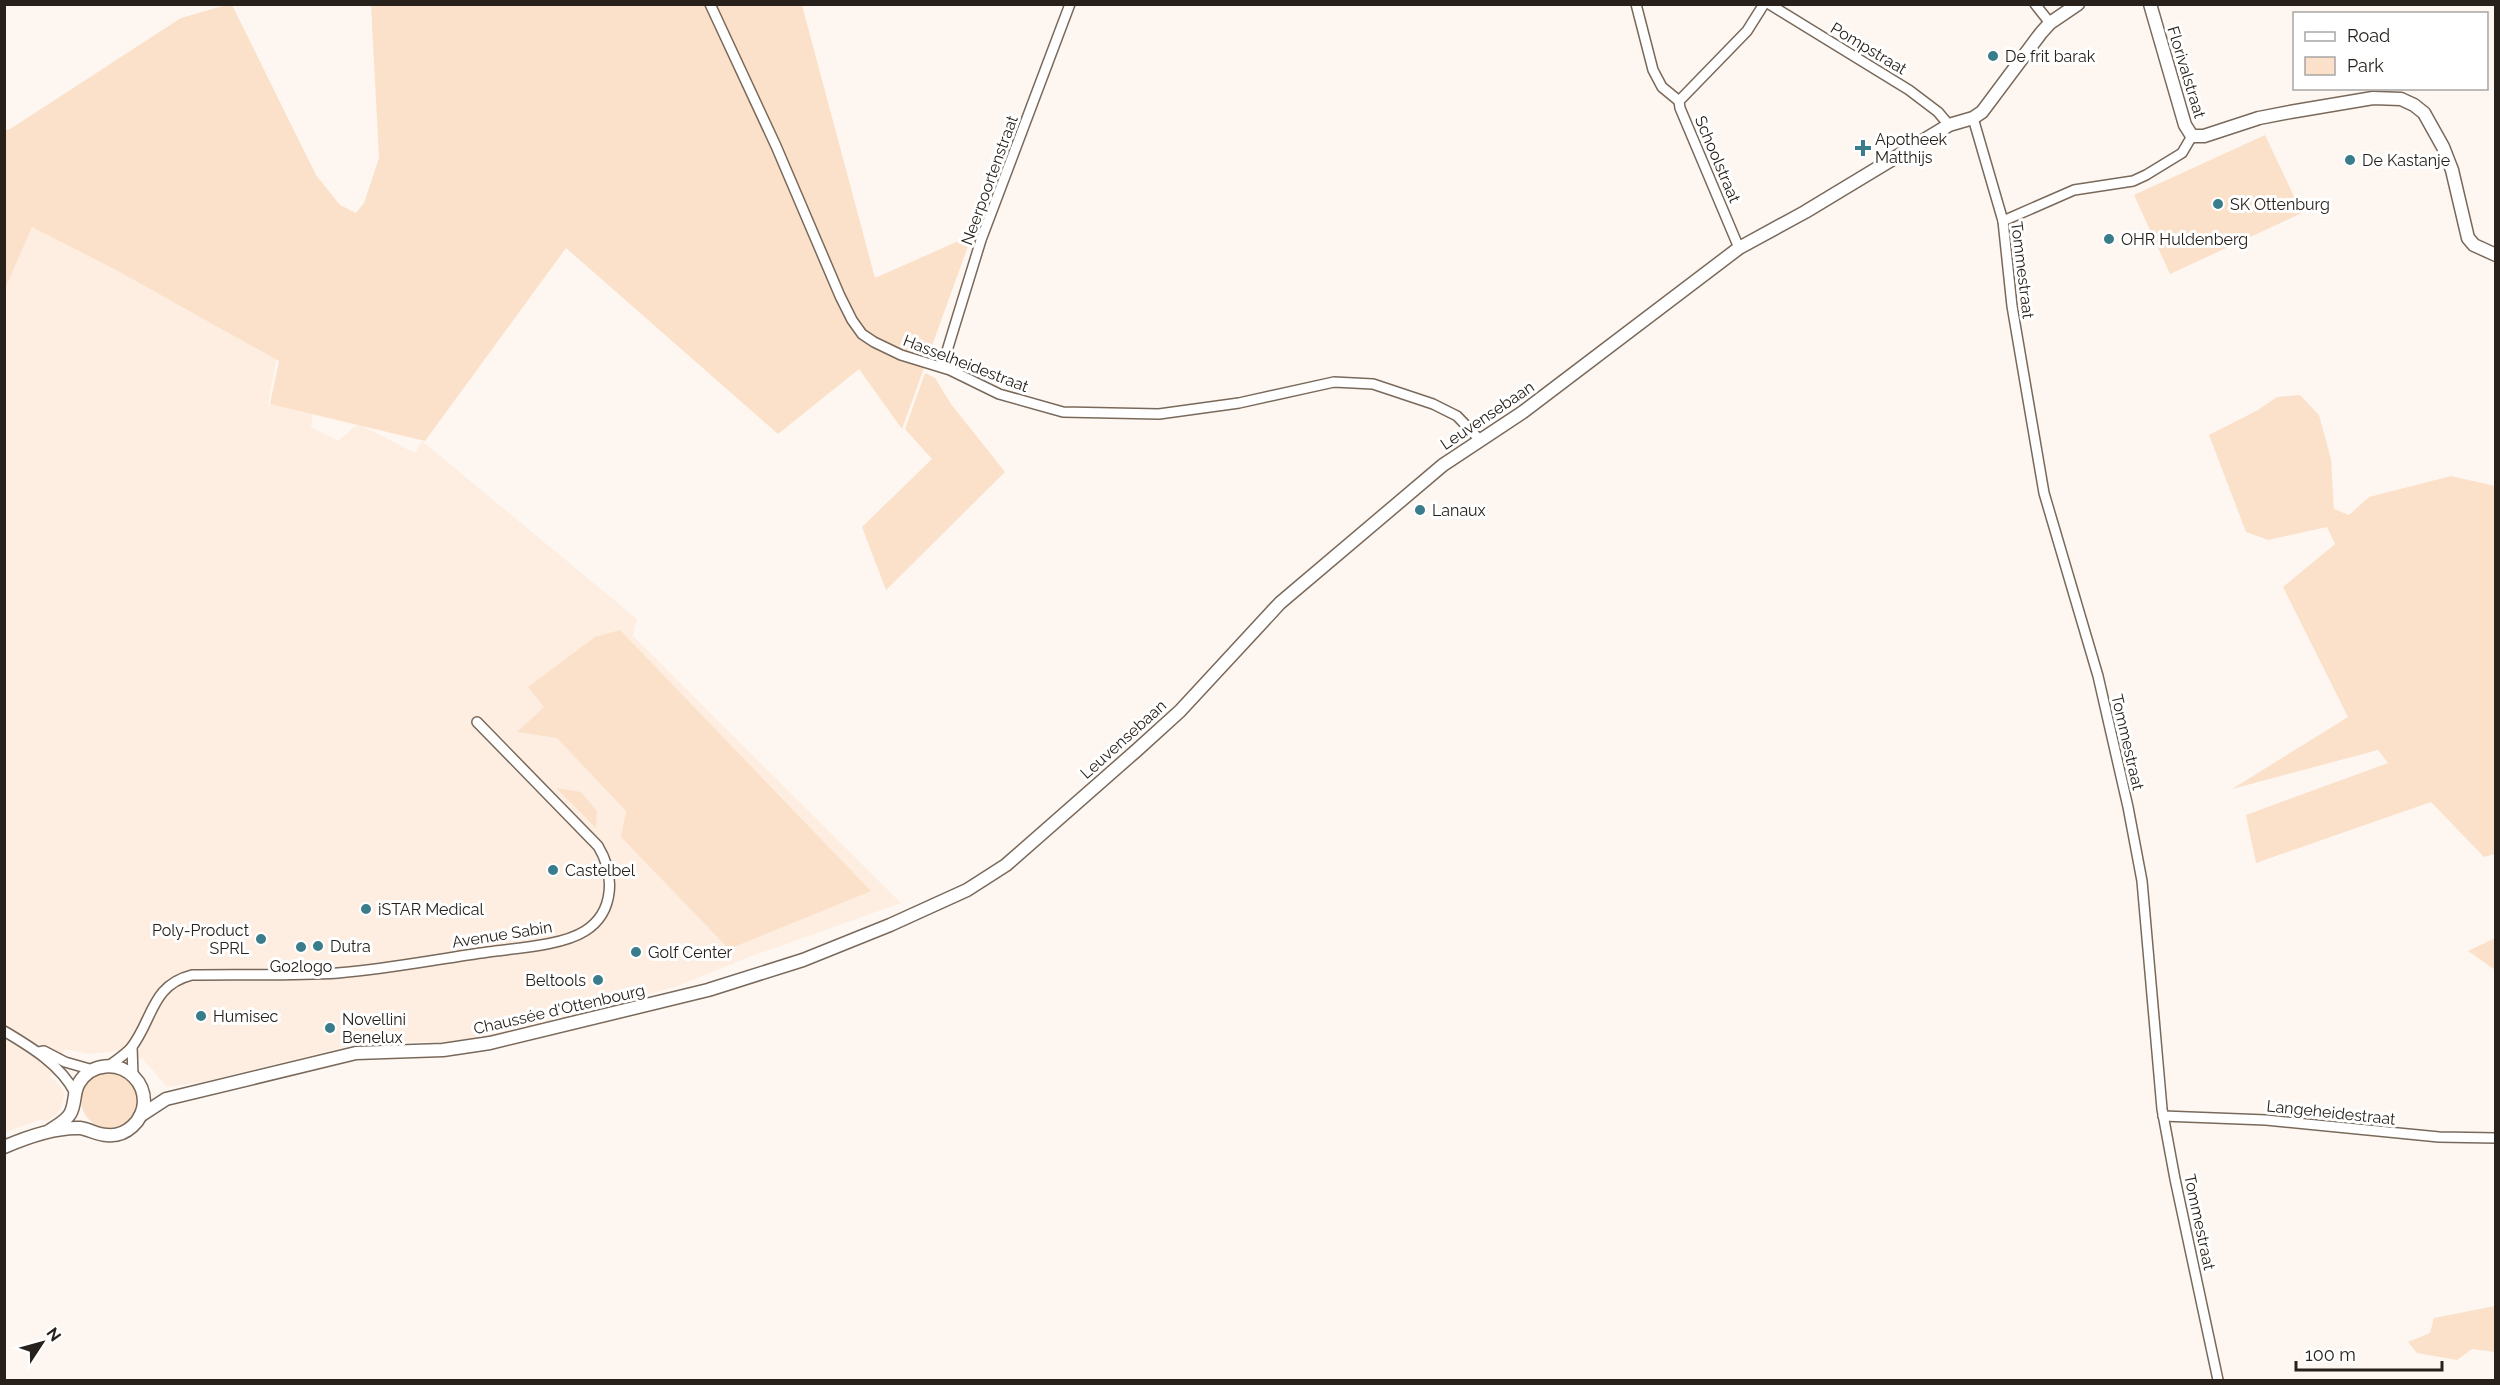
<svg xmlns="http://www.w3.org/2000/svg" width="2500" height="1385" font-family="Raleway,sans-serif">
	<rect width="100%" height="100%" fill="#fef7f1"/>
	<polygon fill="#fdeee1" points="4,206 33,226 277,356 268,405 315,403 311,427 338,441 358,424 415,453 422,441 637,619 633,636 901,903 749,957 678,986 470,1043 369,1041 202,1082 167,1087 142,1058 137,1058 117,1051 89,1054 65,1049 50,1077 59,1084 64,1094 62,1106 57,1115 47,1121 40,1120 5,1132"/>
	<g fill="#fbe1c9">
		<polygon points="226,5 232,5 316,175 340,205 356,213 364,203 379,158 371,5 802,5 875,278 972,235 902,429 859,369 778,434 566,248 425,441 270,404 279,361 116,270 32,227 5,289 5,130 10,129 181,18"/>
		<polygon points="2265,135 2302,213 2170,274 2134,195"/>
		<polygon points="925,373 935,378 951,404 1005,472 886,590 862,527 932,459 905,429"/>
		<polygon points="2300,395 2319,415 2331,459 2334,509 2349,515 2369,497 2451,476 2495,486 2495,854 2484,857 2431,802 2256,863 2246,815 2388,763 2378,750 2232,789 2348,717 2283,587 2335,544 2327,527 2268,540 2246,532 2209,435 2258,410 2277,397"/>
		<polygon points="620,630 871,891 729,949 621,837 626,811 557,738 517,732 544,707 528,687 595,637"/>
		<polygon points="556,788 581,792 597,811 596,828"/>
		<polygon points="2495,938 2495,970 2468,951"/>
		<circle cx="109" cy="1100" r="28"/>
		<polygon points="2495,1306 2495,1352 2472,1349 2457,1360 2417,1353 2408,1342 2430,1333 2434,1318"/>
	</g>
	<g fill="none" stroke-linecap="round" stroke-linejoin="round">
		<defs>
			<g id="street">
				<polyline points="710,4 776,146 840,296 852,320 862,334 874,342 901,355 950,370 999,394 1063,412 1159,414 1239,403 1334,382 1373,384 1433,404 1457,416 1479,439"/>
				<polyline points="1636,4 1653,70 1662,87 1679,101"/>
				<polyline points="1769,4 1909,90 1938,112 1949,125"/>
				<polyline points="2035,4 2050,23"/>
				<polyline points="1973,118 2003,221 2012,306 2044,493 2098,676 2128,807 2142,881 2162,1109 2175,1179 2218,1380"/>
				<polyline points="2003,221 2074,190 2133,181 2146,175 2182,153 2192,136"/>
				<polyline points="1739,248 1680,108 1679,101 1747,31 1764,4"/>
				<polyline points="942,367 981,240 1070,4"/>
				<path d="M4,1031C31,1047 61,1065 75,1093"/>
				<polyline points="132,1047 133,1076"/>
				<polyline points="39,1052 44,1051 65,1062 93,1070"/>
				<path d="M109,1066C116,1060 125,1055 131,1048C153,1020 151,985 192,975C241,974 290,976 338,973C388,969 438,959 488,952C516,948 561,946 585,931C615,912 615,874 598,846L477,722"/>
				<polyline points="2163,1116 2266,1120 2439,1137 2496,1138"/>
			</g>
			<g id="secondary">
				<polyline points="2150,4 2185,125 2192,136 2204,136 2259,118 2290,112 2373,98 2401,99 2414,105 2424,113 2443,147 2452,170 2468,238 2474,245 2496,255"/>
				<polyline points="140,1116 166,1099 356,1053 443,1050 490,1043 708,990 803,960 890,925 967,890 1006,865 1137,750 1180,711 1280,603 1443,465 1523,412 1739,248 1805,212 1949,125 1973,118 1982,112 2041,33 2050,23 2078,4"/>
				<path d="M4,1147C27,1137 54,1127 80,1128C89,1129 97,1135 107,1135C126,1137 143,1121 144,1102C144,1093 141,1084 134,1077C118,1061 91,1063 79,1083C73,1092 76,1104 70,1114C66,1121 56,1126 49,1131"/>
			</g>
		</defs>
		<use href="#street" stroke="#79695b" stroke-width="12"/>
		<use href="#secondary" stroke="#79695b" stroke-width="15"/>
		<use href="#street" stroke="#fff" stroke-width="9"/>
		<use href="#secondary" stroke="#fff" stroke-width="12"/>
	</g>
	<g fill="#397d8c" stroke="#fff" stroke-width="2">
		<circle cx="1993" cy="56" r="6"/>
		<path d="M1860 139h6v6h6v6h-6v6h-6v-6h-6v-6h6z"/>
		<circle cx="2350" cy="160" r="6"/>
		<circle cx="2218" cy="204" r="6"/>
		<circle cx="2109" cy="239" r="6"/>
		<circle cx="1420" cy="510" r="6"/>
		<circle cx="553" cy="870" r="6"/>
		<circle cx="366" cy="909" r="6"/>
		<circle cx="261" cy="939" r="6"/>
		<circle cx="318" cy="946" r="6"/>
		<circle cx="301" cy="947" r="6"/>
		<circle cx="636" cy="952" r="6"/>
		<circle cx="598" cy="980" r="6"/>
		<circle cx="201" cy="1016" r="6"/>
		<circle cx="330" cy="1028" r="6"/>
	</g>
	<g text-anchor="middle" stroke-width="6" stroke-linejoin="round" paint-order="stroke">
		<g font-size="16" fill="#28211b" stroke="#fff">
			<text transform="translate(1869 48) rotate(31)" y="6">Pompstraat</text>
			<text transform="translate(2187 72) rotate(73)" y="6">Florivalstraat</text>
			<text transform="translate(1718 159) rotate(67)" y="6">Schoolstraat</text>
			<text transform="translate(989 180) rotate(-70)" y="6">Neerpoortenstraat</text>
			<text transform="translate(2023 270) rotate(83)" y="6">Tommestraat</text>
			<text transform="translate(966 363) rotate(21)" y="6">Hasselheidestraat</text>
			<text transform="translate(1487 415) rotate(-34)" y="6">Leuvensebaan</text>
			<text transform="translate(1123 739) rotate(-42)" y="6">Leuvensebaan</text>
			<text transform="translate(2128 742) rotate(77)" y="6">Tommestraat</text>
			<text transform="translate(502 934) rotate(-9)" y="6">Avenue Sabin</text>
			<text transform="translate(559 1009) rotate(-13)" y="6">Chaussée d'Ottenbourg</text>
			<text transform="translate(2331 1112) rotate(6)" y="6">Langeheidestraat</text>
			<text transform="translate(2200 1222) rotate(78)" y="6">Tommestraat</text>
		</g>
		<g font-size="16" fill="#28211b" stroke="#fff" text-anchor="start">
			<text x="2005" y="62">De frit barak</text>
			<text x="1875" y="145">Apotheek<tspan x="1875" dy="18">Matthijs</tspan></text>
			<text x="2362" y="166">De Kastanje</text>
			<text x="2230" y="210">SK Ottenburg</text>
			<text x="2121" y="245">OHR Huldenberg</text>
			<text x="1432" y="516">Lanaux</text>
			<text x="565" y="876">Castelbel</text>
			<text x="378" y="915">iSTAR Medical</text>
			<text x="249" y="936" text-anchor="end">Poly-Product<tspan x="249" dy="18">SPRL</tspan></text>
			<text x="330" y="952">Dutra</text>
			<text x="648" y="958">Golf Center</text>
			<text x="301" y="972" text-anchor="middle">Go2logo</text>
			<text x="586" y="986" text-anchor="end">Beltools</text>
			<text x="213" y="1022">Humisec</text>
			<text x="342" y="1025">Novellini<tspan x="342" dy="18">Benelux</tspan></text>
		</g>
	</g>
	<rect width="2500" height="1385" fill="none" stroke="#28211b" stroke-width="12"/>
	<rect x="2293" y="12" width="195" height="78" fill="#ffffff" stroke="#a9a6a4" stroke-width="1.5"/>
	<rect x="2305" y="32" width="30" height="9" fill="#ffffff" stroke="#a9a6a4" stroke-width="1.5"/>
	<text x="2347" y="42" font-size="18" fill="#28211b">Road</text>
	<rect x="2305" y="57" width="30" height="18" fill="#fbe1c9" stroke="#a9a6a4" stroke-width="1.5"/>
	<text x="2347" y="72" font-size="18" fill="#28211b">Park</text>
	<g transform="translate(42 1343) rotate(54)" stroke="#ffffff" stroke-width="4.5" paint-order="stroke">
	<path d="M0-4.5L10 22L0 15L-10 22Z" fill="#28211b"/>
	<text y="-9" font-size="16" font-weight="bold" text-anchor="middle" fill="#28211b">N</text>
	</g>
	<path d="M2296 1361v9h146v-9" fill="none" stroke="#28211b" stroke-width="3"/>
	<text x="2305" y="1361" font-size="18" fill="#28211b" stroke="#ffffff" stroke-width="4.5" paint-order="stroke">100 m</text>
</svg>
